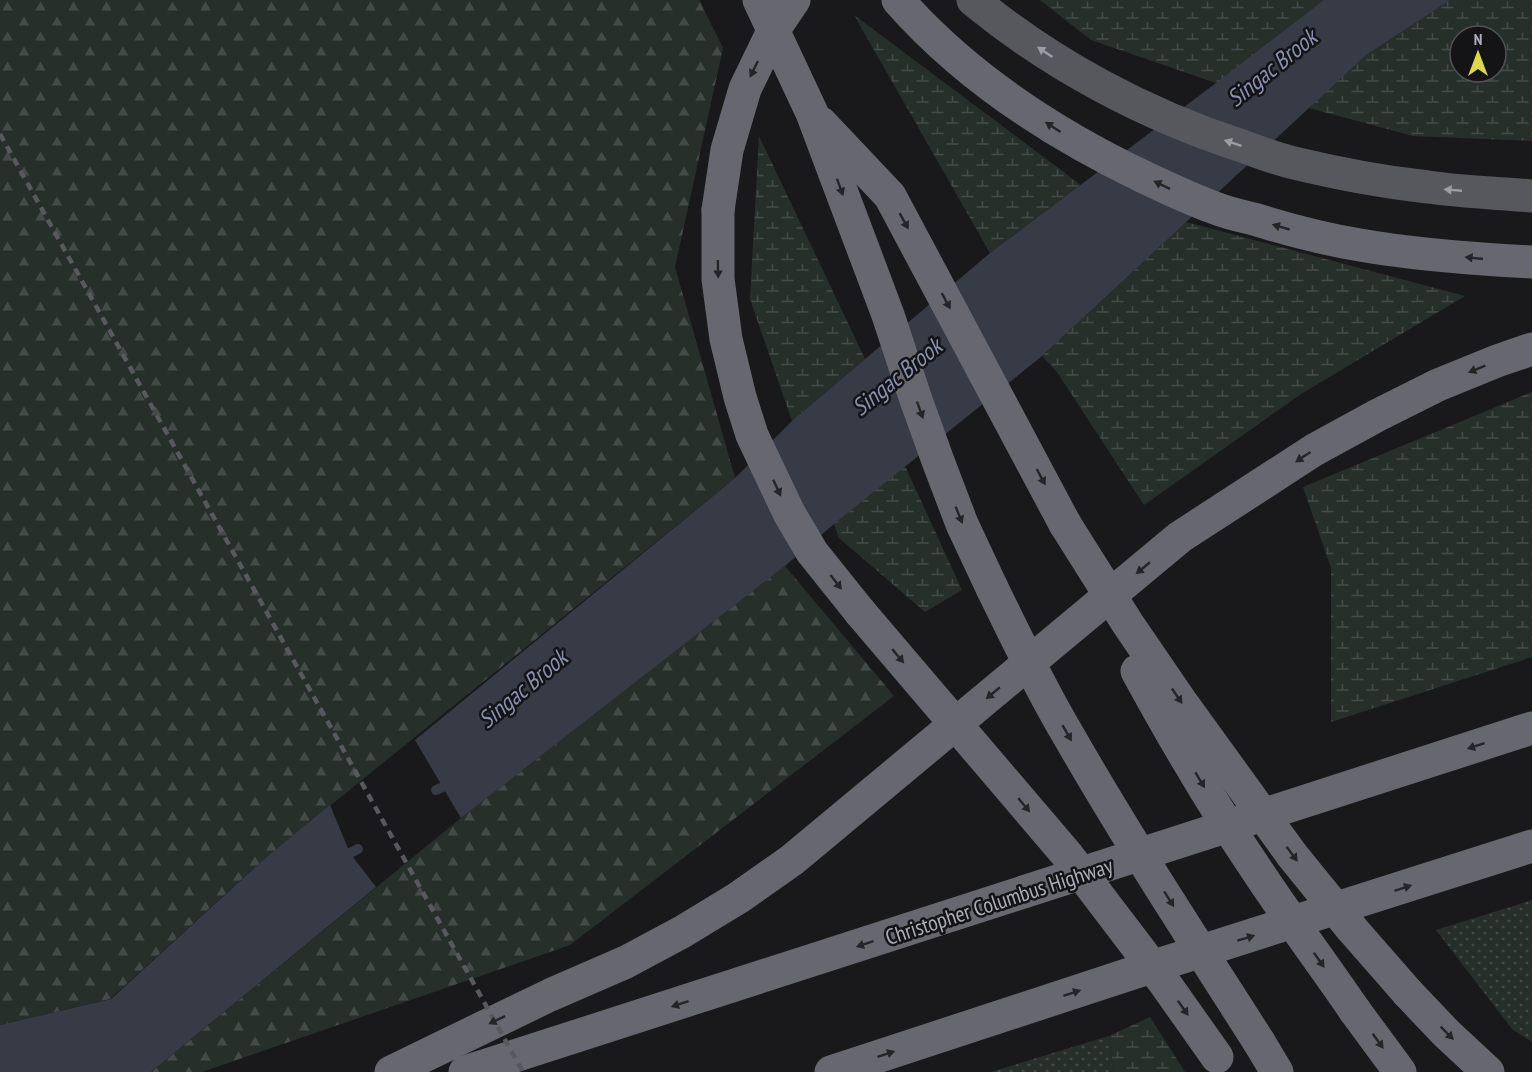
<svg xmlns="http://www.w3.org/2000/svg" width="1532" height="1072" font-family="'PT Sans Narrow',sans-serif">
	<defs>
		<pattern id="green-dots" width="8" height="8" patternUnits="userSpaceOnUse" patternTransform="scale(1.5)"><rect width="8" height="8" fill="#272f2b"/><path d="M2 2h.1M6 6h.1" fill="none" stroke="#444a48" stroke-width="1.8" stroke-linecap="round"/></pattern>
		<pattern id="forest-firs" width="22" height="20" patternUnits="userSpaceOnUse" patternTransform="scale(1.5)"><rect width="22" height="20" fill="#272f2b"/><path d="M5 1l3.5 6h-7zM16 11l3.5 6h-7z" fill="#444a48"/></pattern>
		<pattern id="wetland-marsh" width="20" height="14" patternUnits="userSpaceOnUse" patternTransform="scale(1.5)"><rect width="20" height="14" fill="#272f2b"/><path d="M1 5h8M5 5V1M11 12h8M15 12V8" fill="none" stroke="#444a48"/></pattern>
	</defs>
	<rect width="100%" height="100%" fill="#19191b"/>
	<g fill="url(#green-dots)">
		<polygon points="1532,900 1532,1042 1512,1029 1436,930"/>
		<polygon points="1109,1036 1113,1072 991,1072"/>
	</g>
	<g fill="url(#forest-firs)">
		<polygon points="0,0 699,0 723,48 675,267 735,478 263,860 110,999 0,1025"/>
		<polygon points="785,566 894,696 570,945 202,1072 151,1072 461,818"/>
	</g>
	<g fill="url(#wetland-marsh)" fill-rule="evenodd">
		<path d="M1040,0H1532V141L1413,136L1216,83L1091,40ZM1460,36H1496V72H1460Z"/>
		<polygon points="854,15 1081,185 990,253"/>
		<polygon points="759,136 865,359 792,421 750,299"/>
		<polygon points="1186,222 1465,296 1301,394 1144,505 1057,372 1042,356"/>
		<polygon points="1532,392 1532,657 1331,722 1331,568 1303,487"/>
		<polygon points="905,466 962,590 925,612 839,538 834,524"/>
		<polygon points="1150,1017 1185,1072 1113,1072 1109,1036"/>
	</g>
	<g fill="#373b46">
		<polygon points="1324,0 1450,0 1366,55 1042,356 834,524 785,566 461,818 415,740 735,478 792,421 990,253 1216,83"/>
		<polygon points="330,805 350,853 376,887 151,1072 0,1072 0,1025 111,999 263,860"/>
	</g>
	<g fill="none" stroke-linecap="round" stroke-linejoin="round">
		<g stroke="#373b46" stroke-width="10">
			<polyline points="436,790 443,787 454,778"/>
			<polyline points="339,862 350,853 358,849"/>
		</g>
		<path stroke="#57575e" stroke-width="33" d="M973,0C1052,65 1146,115 1242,146C1258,152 1274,158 1290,162C1335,173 1382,182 1428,187C1462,192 1497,193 1532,196"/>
		<g stroke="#676770" stroke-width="33">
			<polyline points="759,0 812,113 888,315 915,397 938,461 962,524 992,588"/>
			<path d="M898,0C964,75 1054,134 1144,177C1167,188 1190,199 1215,208C1227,213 1241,216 1254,219C1289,230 1324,239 1360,245C1416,255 1475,259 1532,262"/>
			<polyline points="821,123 890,196 1065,524"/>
			<polyline points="718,210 718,279 726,339 740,397 752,435 789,513 812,552 860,612"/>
			<polyline points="1408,993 1446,1033 1488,1072"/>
			<polyline points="1355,1011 1400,1072"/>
			<polyline points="1259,1042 1277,1072"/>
			<polyline points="391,1072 550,995 626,962 682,932 738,898 792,860 1180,537 1314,450 1378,415 1438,385 1497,361 1532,349"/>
			<polyline points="465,1072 1532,728"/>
			<polyline points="831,1072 1142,970 1532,846"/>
		</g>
		<polyline stroke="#58585e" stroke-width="4.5" stroke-dasharray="8 6" stroke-linecap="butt" points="0,134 523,1072"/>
		<g stroke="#676770" stroke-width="33">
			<polyline points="718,210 727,150 745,89 773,31 794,0"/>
			<polyline points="1065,524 1128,624 1182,703 1292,855 1352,929 1408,993"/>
			<path d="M992,588C1016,637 1039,686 1067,733C1127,838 1194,940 1259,1042"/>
			<polyline points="860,612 1068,856 1164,982 1217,1057"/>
			<path d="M1137,671C1174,739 1214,807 1258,872C1289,919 1323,964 1355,1011"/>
		</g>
	</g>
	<defs><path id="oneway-solid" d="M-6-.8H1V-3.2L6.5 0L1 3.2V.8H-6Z" transform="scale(1.5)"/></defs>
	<g fill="#9c9ca7">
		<use href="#oneway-solid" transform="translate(1045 52) rotate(-146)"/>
		<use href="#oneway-solid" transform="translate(1233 143) rotate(-162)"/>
		<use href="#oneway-solid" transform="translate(1453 190) rotate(-175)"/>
	</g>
	<g fill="#252528">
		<use href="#oneway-solid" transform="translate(754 69) rotate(116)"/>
		<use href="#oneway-solid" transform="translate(1053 127) rotate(-147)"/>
		<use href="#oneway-solid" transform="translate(1162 185) rotate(-154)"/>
		<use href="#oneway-solid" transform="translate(840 187) rotate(70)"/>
		<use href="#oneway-solid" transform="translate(904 221) rotate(61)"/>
		<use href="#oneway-solid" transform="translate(1281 227) rotate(-164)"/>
		<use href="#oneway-solid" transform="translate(1474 258) rotate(-174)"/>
		<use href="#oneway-solid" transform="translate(718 269) rotate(89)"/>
		<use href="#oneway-solid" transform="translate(946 301) rotate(62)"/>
		<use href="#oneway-solid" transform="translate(1477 369) rotate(158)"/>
		<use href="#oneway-solid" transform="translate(920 410) rotate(70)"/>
		<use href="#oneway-solid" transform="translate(1303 457) rotate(146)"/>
		<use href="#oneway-solid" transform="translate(1041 477) rotate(62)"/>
		<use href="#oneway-solid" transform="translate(777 488) rotate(65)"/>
		<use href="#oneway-solid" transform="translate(959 515) rotate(68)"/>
		<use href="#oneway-solid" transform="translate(1143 568) rotate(140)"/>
		<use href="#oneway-solid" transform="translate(836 582) rotate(52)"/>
		<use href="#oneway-solid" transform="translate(898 656) rotate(50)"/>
		<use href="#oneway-solid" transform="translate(993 693) rotate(140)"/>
		<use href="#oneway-solid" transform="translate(1177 696) rotate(56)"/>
		<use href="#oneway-solid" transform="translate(1067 733) rotate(60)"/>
		<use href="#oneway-solid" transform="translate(1476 746) rotate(162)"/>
		<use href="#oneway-solid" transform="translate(1200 780) rotate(59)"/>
		<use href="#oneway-solid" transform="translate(1024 805) rotate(50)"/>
		<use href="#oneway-solid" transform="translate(1292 854) rotate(53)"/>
		<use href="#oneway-solid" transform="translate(1403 888) rotate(-18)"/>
		<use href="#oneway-solid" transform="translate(1169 899) rotate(58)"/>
		<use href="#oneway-solid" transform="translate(1246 938) rotate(-17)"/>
		<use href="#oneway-solid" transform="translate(865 944) rotate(162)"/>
		<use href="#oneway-solid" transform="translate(1319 960) rotate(55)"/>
		<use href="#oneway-solid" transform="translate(1072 993) rotate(-18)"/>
		<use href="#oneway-solid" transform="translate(680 1004) rotate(162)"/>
		<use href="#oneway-solid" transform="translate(1183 1008) rotate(55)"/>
		<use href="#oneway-solid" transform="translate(497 1020) rotate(154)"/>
		<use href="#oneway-solid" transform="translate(1447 1033) rotate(45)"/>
		<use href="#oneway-solid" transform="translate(1378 1041) rotate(54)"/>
		<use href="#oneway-solid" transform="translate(886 1054) rotate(-18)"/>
	</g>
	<g text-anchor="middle" stroke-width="5" stroke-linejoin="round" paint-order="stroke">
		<g font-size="22" fill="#adadb9" stroke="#141416">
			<text transform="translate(999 901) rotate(-18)" y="8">Christopher Columbus Highway</text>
		</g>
		<g font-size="24" font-style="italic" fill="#8891af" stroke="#141416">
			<text transform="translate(1272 68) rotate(-39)" y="8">Singac Brook</text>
			<text transform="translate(897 377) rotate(-39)" y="8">Singac Brook</text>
			<text transform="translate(523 689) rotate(-40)" y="8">Singac Brook</text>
		</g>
	</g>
	<g transform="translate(1478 54)"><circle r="28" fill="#141416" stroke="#515157" stroke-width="1.5"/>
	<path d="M0-4.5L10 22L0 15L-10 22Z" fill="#dcd74f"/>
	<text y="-9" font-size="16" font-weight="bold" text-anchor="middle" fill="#adadb9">N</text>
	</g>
</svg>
